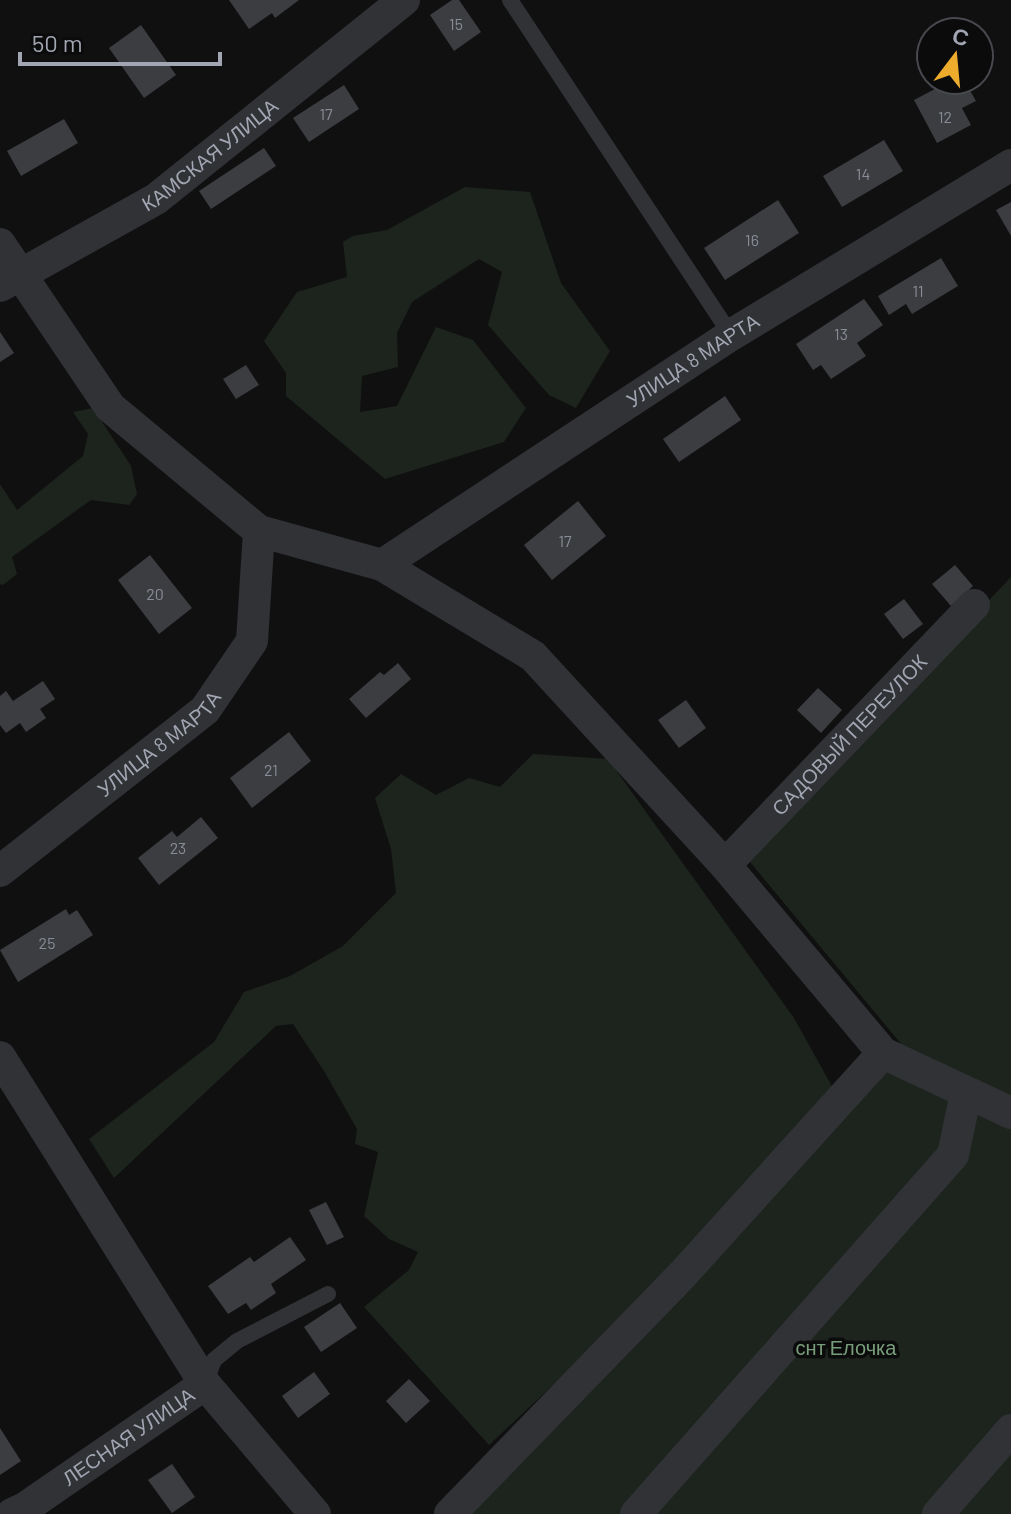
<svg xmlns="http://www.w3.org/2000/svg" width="1011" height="1514" font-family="Barlow,sans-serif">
	<rect width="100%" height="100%" fill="#101011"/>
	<g fill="#1c241d">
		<polygon points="465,187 530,192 561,283 610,351 576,408 549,395 488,325 502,272 479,259 412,302 397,333 398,367 362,376 360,412 397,406 436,327 473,340 526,408 504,442 385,479 286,396 286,373 264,341 297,292 347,277 343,242 353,236 387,230"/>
		<polygon points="93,408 131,466 137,494 129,505 91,500 12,557 17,574 3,585 0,584 0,484 17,510 83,456 88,434 73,412"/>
		<polygon points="1011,577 1011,1514 466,1514 902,1045 745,856"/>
		<polygon points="533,754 608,759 794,1018 834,1090 685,1261 489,1445 364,1307 409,1270 418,1252 389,1239 364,1216 378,1152 355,1144 357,1129 324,1071 293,1024 276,1026 114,1178 89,1139 214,1042 244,992 290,976 343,946 396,893 391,849 375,798 401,774 436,795 469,778 500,787"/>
	</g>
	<g fill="#3c3d41">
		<polygon points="229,0 299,0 275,18 272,13 249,29"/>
		<polygon points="452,0 459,0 481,32 454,51 430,15"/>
		<polygon points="141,25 176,75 144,98 109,48"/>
		<polygon points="952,80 964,80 976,101 962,108 971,125 937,143 914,100"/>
		<polygon points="344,85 359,109 309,142 293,118"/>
		<polygon points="64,119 78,143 21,176 7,151"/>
		<polygon points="884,140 903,171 842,207 823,176"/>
		<polygon points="264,148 276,166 211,209 199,191"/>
		<polygon points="778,200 799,233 725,280 704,248"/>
		<polygon points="1011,202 1011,236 996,210"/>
		<polygon points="941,258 958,286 912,314 906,304 889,315 878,296"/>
		<polygon points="864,299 883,325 857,343 866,356 831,379 821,365 813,370 796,344"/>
		<polygon points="0,332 14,353 0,362"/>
		<polygon points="246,365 259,385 236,399 223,379"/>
		<polygon points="725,396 741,420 679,462 663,439"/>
		<polygon points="578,501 606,536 552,580 524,545"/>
		<polygon points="150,555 192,608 159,634 118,580"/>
		<polygon points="955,565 973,586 951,606 932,584"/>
		<polygon points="904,599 923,624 903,639 884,614"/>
		<polygon points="398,663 411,679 366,718 349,699 380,672 384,675"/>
		<polygon points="43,681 55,699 40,709 46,718 26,732 20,723 6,733 0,725 0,696 6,691 13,701"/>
		<polygon points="818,688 842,710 821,733 797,710"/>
		<polygon points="686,700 706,728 679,748 658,720"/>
		<polygon points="289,732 311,761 252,808 230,778"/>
		<polygon points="201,817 218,838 159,885 138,858 172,831 177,837"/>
		<polygon points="66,909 69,915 77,910 93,935 18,982 0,950"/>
		<polygon points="326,1202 344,1237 327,1245 309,1210"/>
		<polygon points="290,1237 306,1260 271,1284 276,1293 251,1310 246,1303 228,1314 208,1286 250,1257 254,1262"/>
		<polygon points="340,1303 357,1328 321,1352 304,1327"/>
		<polygon points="314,1372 330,1394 298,1418 282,1396"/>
		<polygon points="409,1379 430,1401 406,1423 386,1401"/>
		<polygon points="0,1428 21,1461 0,1475"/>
		<polygon points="172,1464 195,1497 172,1513 148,1480"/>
	</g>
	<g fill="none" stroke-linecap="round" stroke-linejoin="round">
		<g stroke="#313236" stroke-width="16">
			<polyline points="510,0 731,335"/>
			<polyline points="205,1384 214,1360 237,1341 328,1294"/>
		</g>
		<g stroke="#313236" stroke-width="32">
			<polyline points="0,244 110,407 259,531 382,565 533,656 725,865 883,1053 1011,1113"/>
			<path id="s1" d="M0,286L156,199L404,0"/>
			<path id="s2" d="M382,565L731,335L1011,165"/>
			<path id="s3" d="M725,865L974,605"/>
			<path id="s4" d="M0,871L205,710L252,641L259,531"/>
			<polyline points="0,1057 205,1384 315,1514"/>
			<path id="s5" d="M12,1514L25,1508L205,1384"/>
			<polyline points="450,1514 683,1274 883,1053"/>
			<polyline points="636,1514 953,1155 966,1093"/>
			<polyline points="938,1514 1011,1430"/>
		</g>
	</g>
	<g text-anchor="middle" stroke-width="7" stroke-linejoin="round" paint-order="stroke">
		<g font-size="16" fill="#888c96">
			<text x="456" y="30">15</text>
			<text x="326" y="120">17</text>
			<text x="945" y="123">12</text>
			<text x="863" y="180">14</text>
			<text x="752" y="246">16</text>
			<text x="918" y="297">11</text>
			<text x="841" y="340">13</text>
			<text x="565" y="547">17</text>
			<text x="155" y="600">20</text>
			<text x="271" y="776">21</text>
			<text x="178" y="854">23</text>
			<text x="47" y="949">25</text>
		</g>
		<g font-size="20" fill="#a1a6b2" stroke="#0b0b0c">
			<text dy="7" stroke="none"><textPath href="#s1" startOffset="248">КАМСКАЯ УЛИЦА</textPath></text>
			<text dy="7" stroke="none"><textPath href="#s2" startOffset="372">УЛИЦА 8 МАРТА</textPath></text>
			<text dy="7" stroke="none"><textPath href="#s3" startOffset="180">САДОВЫЙ ПЕРЕУЛОК</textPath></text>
			<text dy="7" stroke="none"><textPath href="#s4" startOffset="204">УЛИЦА 8 МАРТА</textPath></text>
			<text dy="7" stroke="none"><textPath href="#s5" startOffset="140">ЛЕСНАЯ УЛИЦА</textPath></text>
		</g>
		<g font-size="20" fill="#789d7a" stroke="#0b0b0c">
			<text x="846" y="1355">снт Елочка</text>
		</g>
	</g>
	<g transform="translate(955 56) rotate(16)"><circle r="38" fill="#0b0b0c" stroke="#47494e" stroke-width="2"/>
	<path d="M0-6L14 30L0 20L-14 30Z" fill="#eeac2c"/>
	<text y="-12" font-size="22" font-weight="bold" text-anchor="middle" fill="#a1a6b2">С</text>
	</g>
	<path d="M20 52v12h200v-12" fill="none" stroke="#a1a6b2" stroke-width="4"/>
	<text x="32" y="52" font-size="24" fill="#a1a6b2" stroke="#0b0b0c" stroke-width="6" paint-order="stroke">50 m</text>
</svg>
